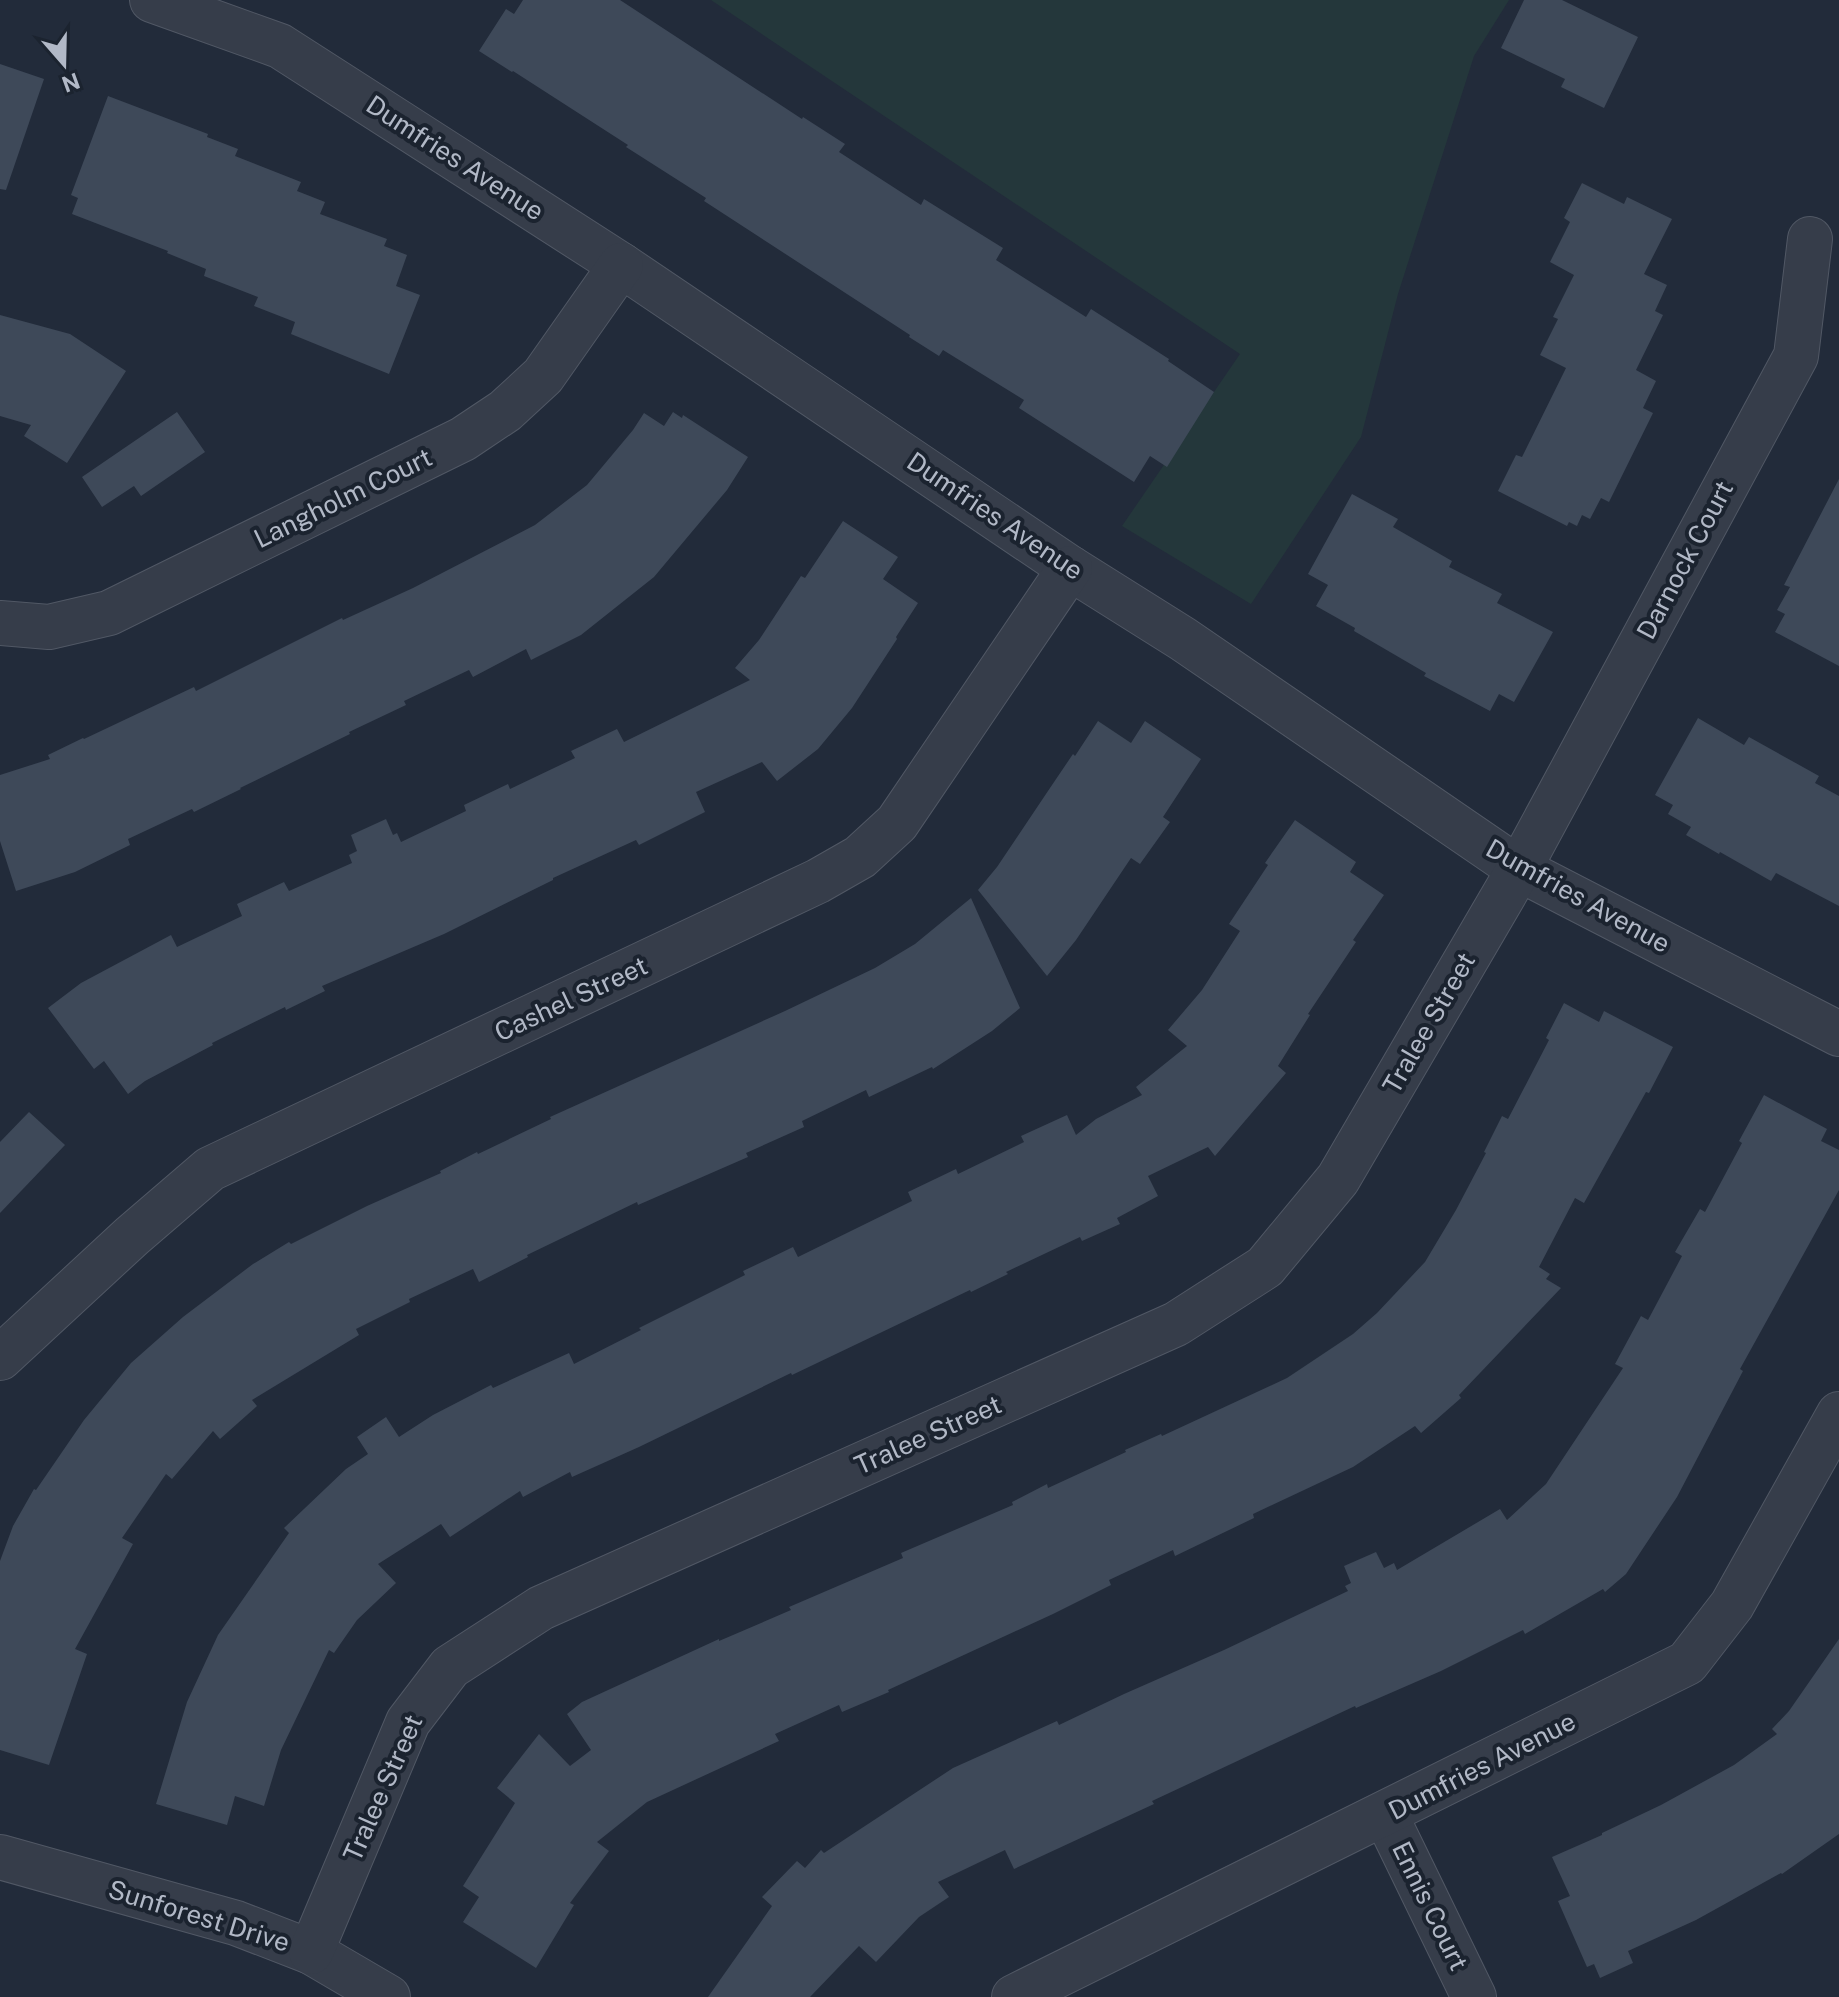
<svg xmlns="http://www.w3.org/2000/svg" width="1839" height="1997" font-family="'Public Sans',sans-serif">
	<rect width="100%" height="100%" fill="#222b3a"/>
	<polygon fill="#24373b" points="711,0 1509,0 1474,56 1398,294 1361,437 1251,604 1122,526 1240,354"/>
	<g fill="#3e4959">
		<polygon points="523,0 620,0 802,119 803,117 845,144 839,152 921,205 924,199 1003,248 996,260 1086,317 1091,309 1169,359 1168,361 1214,392 1167,467 1150,456 1134,482 1019,408 1024,400 943,350 939,356 909,337 910,335 704,201 706,198 626,147 628,145 513,71 512,72 479,51 506,9 514,14"/>
		<polygon points="1524,0 1562,0 1638,37 1604,108 1561,87 1565,79 1501,48"/>
		<polygon points="0,64 44,79 6,190 0,189"/>
		<polygon points="108,96 208,134 207,137 238,149 235,156 301,182 297,191 325,202 320,214 387,239 384,246 407,255 396,286 420,295 389,374 291,334 295,322 254,306 258,297 204,276 206,269 167,253 168,251 72,214 78,198 71,195"/>
		<polygon points="1582,183 1624,204 1627,197 1672,219 1644,274 1667,285 1655,311 1663,315 1636,370 1656,381 1643,408 1653,413 1609,502 1601,498 1590,519 1582,515 1577,526 1569,522 1567,526 1498,491 1516,455 1522,457 1566,368 1540,355 1558,319 1553,317 1574,275 1550,262 1570,222 1564,218"/>
		<polygon points="0,315 70,334 126,371 67,463 24,436 31,425 0,416"/>
		<polygon points="177,412 205,452 141,496 134,486 102,507 82,477"/>
		<polygon points="673,412 682,418 683,415 748,457 727,490 654,577 581,635 531,660 526,649 473,677 469,670 404,701 406,705 349,732 350,734 240,788 241,789 194,812 192,809 128,839 130,845 75,872 16,891 0,841 0,775 50,759 48,755 83,738 84,739 194,687 196,691 342,618 343,620 413,588 535,525 587,485 633,430 644,413 664,426"/>
		<polygon points="1839,479 1839,666 1775,632 1785,614 1777,610 1790,587 1784,585"/>
		<polygon points="1352,494 1398,519 1393,527 1452,561 1449,567 1502,594 1497,603 1553,632 1514,702 1499,694 1490,711 1424,676 1426,673 1354,631 1355,628 1316,606 1328,585 1308,574"/>
		<polygon points="843,521 898,557 883,579 918,603 896,637 897,639 852,708 818,749 777,781 762,762 696,792 705,812 639,845 636,840 553,878 553,880 444,934 322,986 325,991 286,1010 285,1007 212,1043 213,1045 145,1081 128,1094 104,1061 94,1069 48,1008 81,983 171,935 177,947 242,916 237,904 284,882 289,891 352,863 349,855 357,851 351,835 386,819 393,835 397,833 401,842 466,811 464,805 508,784 510,789 575,758 571,751 617,729 624,742 750,680 735,668 759,640 801,576 805,578"/>
		<polygon points="1698,718 1744,745 1749,737 1819,776 1815,783 1839,796 1839,906 1776,873 1771,881 1720,852 1719,854 1686,835 1691,827 1668,814 1673,805 1655,795"/>
		<polygon points="1098,721 1131,743 1145,721 1201,759 1163,817 1170,822 1140,864 1131,858 1076,940 1047,976 978,890 997,867 1050,788 1073,754 1075,756"/>
		<polygon points="1295,820 1356,862 1350,872 1384,895 1353,940 1356,942 1308,1014 1310,1015 1278,1066 1286,1073 1215,1156 1208,1147 1148,1176 1158,1196 1117,1218 1120,1224 1082,1241 1080,1237 1006,1272 1008,1274 971,1292 970,1290 792,1375 791,1373 639,1447 572,1477 570,1472 523,1497 520,1491 450,1537 441,1524 378,1564 396,1583 357,1620 334,1653 329,1650 281,1750 264,1806 235,1796 227,1825 156,1804 187,1702 218,1635 289,1533 284,1528 346,1469 368,1454 357,1437 386,1417 399,1437 433,1415 491,1385 493,1388 569,1353 574,1364 641,1330 639,1328 745,1275 743,1271 793,1247 798,1257 912,1201 908,1192 956,1169 958,1174 1024,1142 1021,1136 1067,1115 1076,1135 1096,1119 1142,1095 1136,1087 1187,1046 1168,1030 1202,990 1240,931 1229,924 1268,865 1265,863"/>
		<polygon points="971,898 1020,1008 992,1031 933,1069 932,1067 869,1097 866,1090 802,1121 804,1127 746,1153 748,1157 638,1205 637,1202 527,1255 528,1257 479,1282 473,1269 409,1299 410,1302 356,1329 359,1335 252,1400 257,1406 220,1439 213,1431 172,1479 166,1474 122,1538 133,1544 75,1649 87,1654 49,1765 0,1750 0,1561 13,1526 34,1489 36,1490 84,1420 131,1363 183,1317 253,1264 289,1242 291,1244 367,1206 441,1173 440,1171 477,1152 478,1154 551,1119 550,1117 785,1011 875,968 915,944"/>
		<polygon points="1564,1003 1599,1022 1604,1011 1673,1047 1649,1093 1646,1092 1584,1203 1575,1198 1539,1267 1550,1274 1546,1279 1561,1288 1459,1395 1461,1398 1421,1433 1415,1426 1353,1467 1253,1514 1254,1518 1175,1556 1173,1550 1109,1580 1111,1585 1053,1614 888,1690 889,1692 842,1712 839,1705 775,1734 779,1741 647,1802 597,1842 609,1851 570,1903 574,1905 536,1968 463,1922 479,1897 463,1886 515,1803 497,1788 539,1734 570,1766 591,1750 567,1714 582,1702 719,1639 719,1641 791,1610 789,1607 903,1558 901,1553 1013,1505 1012,1502 1047,1484 1048,1488 1126,1452 1125,1450 1161,1434 1162,1436 1287,1378 1353,1334 1377,1313 1425,1262 1456,1210 1486,1153 1484,1152 1502,1116 1508,1119 1549,1040 1546,1038"/>
		<polygon points="1764,1095 1827,1129 1821,1141 1839,1150 1839,1190 1740,1369 1743,1371 1677,1497 1626,1574 1605,1592 1603,1589 1525,1634 1523,1630 1441,1671 1356,1708 1355,1706 1152,1801 1154,1804 1014,1869 1005,1850 938,1882 949,1897 919,1917 876,1962 859,1946 810,1997 708,1997 772,1906 762,1897 797,1861 805,1868 821,1850 824,1853 953,1768 1057,1721 1059,1725 1124,1694 1224,1650 1348,1591 1345,1586 1351,1583 1344,1566 1376,1552 1384,1568 1394,1563 1397,1570 1500,1509 1507,1520 1546,1484 1623,1368 1615,1364 1641,1316 1648,1320 1682,1256 1675,1252 1700,1209 1705,1212 1742,1143 1739,1141"/>
		<polygon points="29,1112 65,1145 0,1213 0,1142"/>
		<polygon points="1839,1639 1839,1834 1782,1874 1781,1873 1696,1920 1628,1951 1633,1963 1600,1978 1594,1964 1587,1967 1558,1901 1570,1896 1552,1857 1602,1835 1602,1833 1661,1805 1734,1765 1777,1734 1772,1729 1789,1711"/>
	</g>
	<g fill="none" stroke-linecap="round" stroke-linejoin="round">
		<defs>
			<g id="minor">
				<polyline points="152,0 280,46 621,265 1070,568 1183,639 1519,869 1839,1034"/>
				<polyline points="0,623 49,627 109,613 463,439 505,411 543,376 621,265"/>
				<polyline points="0,1358 132,1236 210,1169 818,881 860,857 897,823 1070,568"/>
				<polyline points="1385,1814 1474,1997"/>
				<polyline points="0,1857 236,1923 311,1952 388,1997"/>
				<polyline points="311,1952 408,1722 450,1667 541,1608 1176,1324 1265,1267 1338,1179 1519,869 1796,356 1810,239"/>
				<polyline points="1014,1997 1687,1663 1732,1605 1839,1414"/>
			</g>
		</defs>
		<use href="#minor" stroke="#515865" stroke-width="46"/>
		<use href="#minor" stroke="#363d4a" stroke-width="44"/>
	</g>
	<g text-anchor="middle" stroke-width="8" stroke-linejoin="round" paint-order="stroke">
		<g font-size="26" fill="#b1b8c6" stroke="#1b232f">
			<text transform="translate(455 158) rotate(33)" y="9">Dumfries Avenue</text>
			<text transform="translate(343 498) rotate(-26)" y="9">Langholm Court</text>
			<text transform="translate(995 516) rotate(34)" y="9">Dumfries Avenue</text>
			<text transform="translate(1685 560) rotate(-62)" y="9">Darnock Court</text>
			<text transform="translate(1578 896) rotate(29)" y="9">Dumfries Avenue</text>
			<text transform="translate(571 999) rotate(-25)" y="9">Cashel Street</text>
			<text transform="translate(1429 1023) rotate(-60)" y="9">Tralee Street</text>
			<text transform="translate(928 1435) rotate(-24)" y="9">Tralee Street</text>
			<text transform="translate(1482 1766) rotate(-27)" y="9">Dumfries Avenue</text>
			<text transform="translate(383 1788) rotate(-66)" y="9">Tralee Street</text>
			<text transform="translate(1430 1906) rotate(64)" y="9">Ennis Court</text>
			<text transform="translate(199 1916) rotate(17)" y="9">Sunforest Drive</text>
		</g>
	</g>
	<g transform="translate(64 64) rotate(160)" stroke="#1b232f" stroke-width="6" paint-order="stroke">
	<path d="M0-6L14 30L0 20L-14 30Z" fill="#b1b8c6"/>
	<text y="-12" font-size="22" font-weight="bold" text-anchor="middle" fill="#b1b8c6">N</text>
	</g>
</svg>
